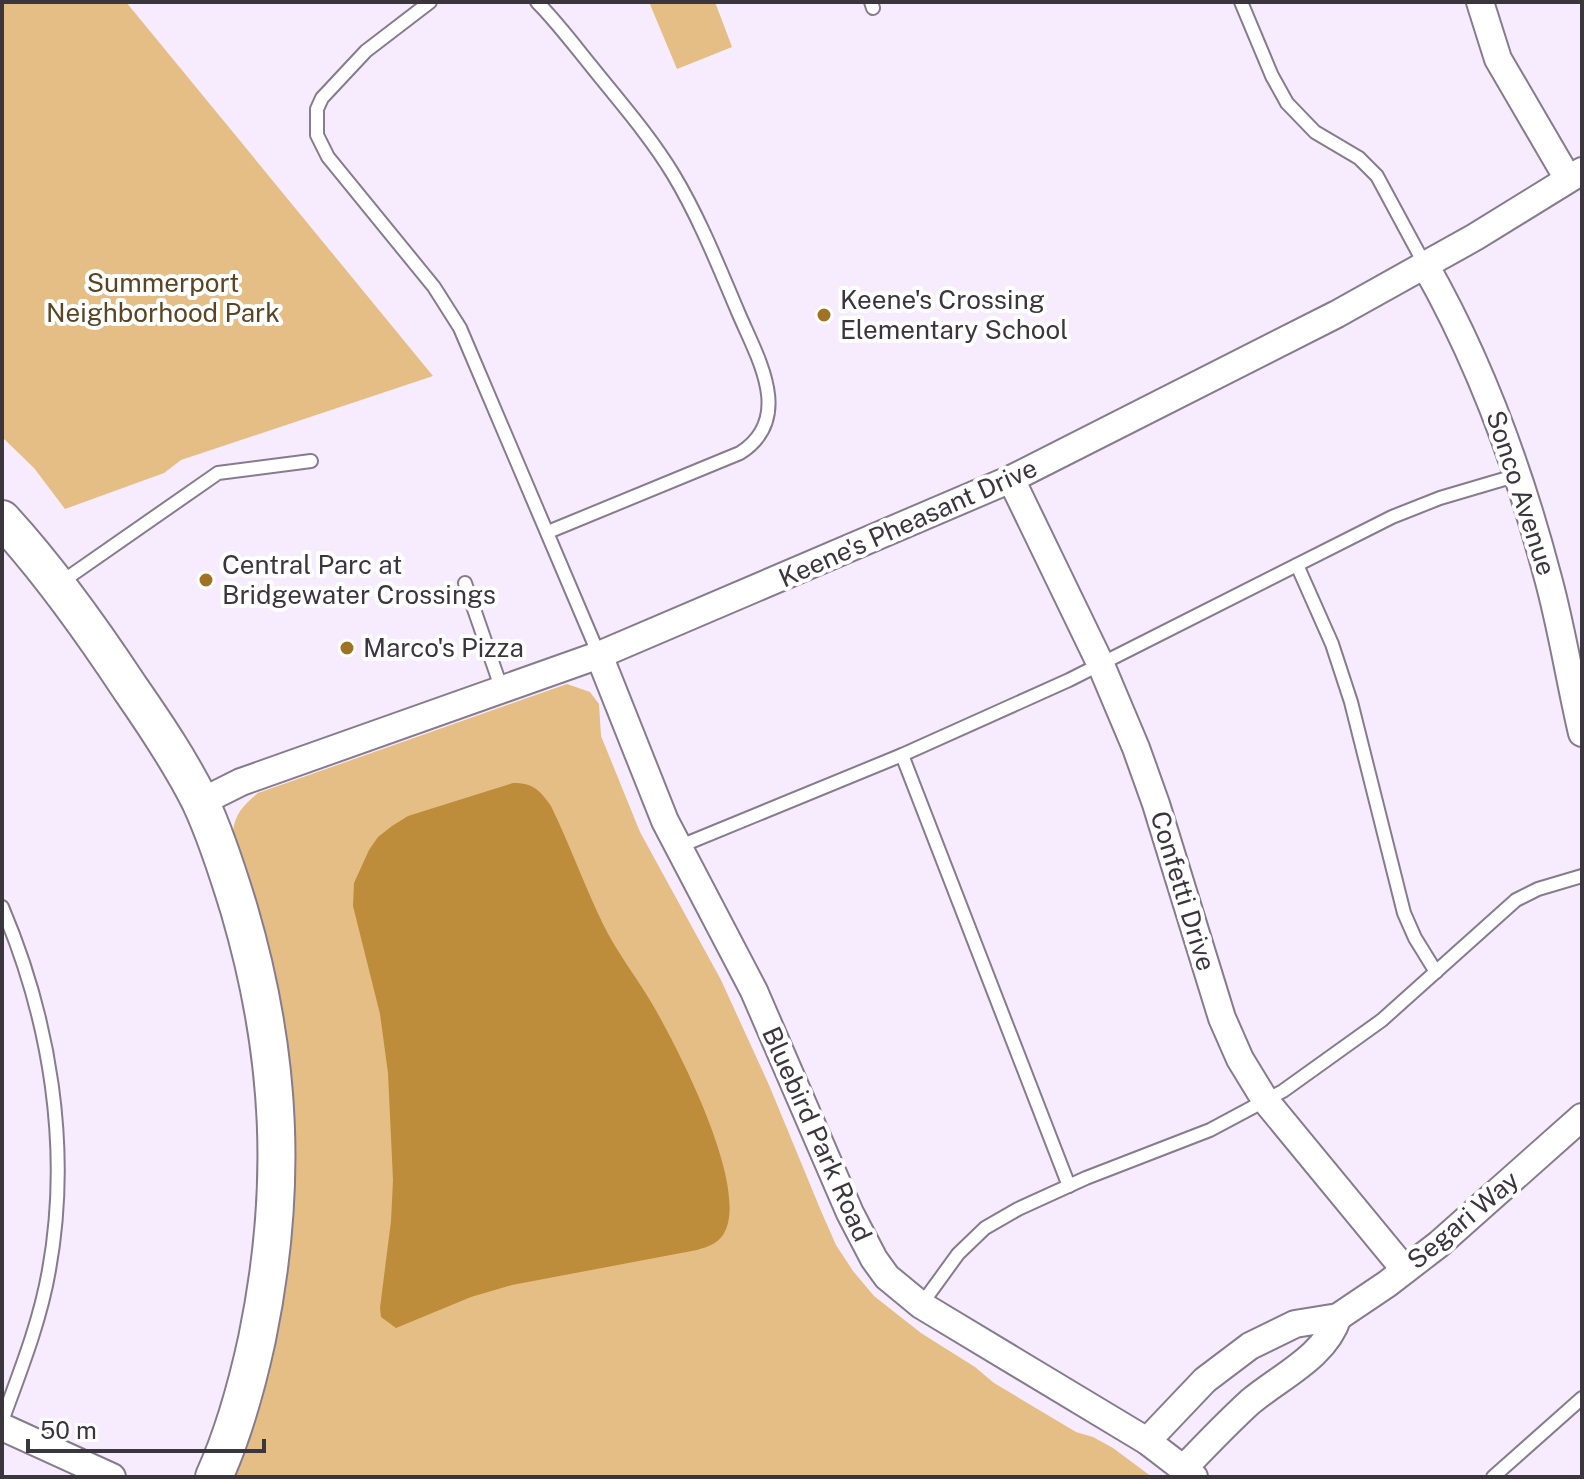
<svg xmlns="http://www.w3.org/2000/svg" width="1584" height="1479" font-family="'Public Sans',sans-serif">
	<rect width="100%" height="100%" fill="#f6ecfd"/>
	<g fill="#e4be84">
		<polygon points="2,2 126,2 433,376 181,460 164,473 65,509 34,468 2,437"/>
		<polygon points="649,2 715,2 732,47 677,69"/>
		<path d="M567,684L590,692L599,704L601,736L640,832L721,980L769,1085L821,1211L836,1245L853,1271L874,1296L921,1333L975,1367L994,1383L1076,1432L1093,1437L1113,1448L1152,1477H233C271,1362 301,1244 294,1121C290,1068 279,1017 271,965C266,937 258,910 249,883C244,868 231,847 233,831C235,813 245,804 258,793Z"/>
	</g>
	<path fill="#be8d3b" d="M513,783C533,783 540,790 551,806C570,845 584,885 603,924C617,953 638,979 654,1007C678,1049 752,1191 723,1235C717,1244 707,1247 697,1250L512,1285L471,1297L396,1328L381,1317L380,1308L391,1221L393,1180L388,1073L380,1014L353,906L354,883L369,850L378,837L392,826L408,816Z"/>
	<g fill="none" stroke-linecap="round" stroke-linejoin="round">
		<defs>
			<g id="lane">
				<polyline points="430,2 366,51 322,98 317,109 317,135 328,157 434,287 460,328 599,655"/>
				<path d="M537,2C557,22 574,45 592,67C620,102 650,136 673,174C699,217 718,265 738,312C757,357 795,418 740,453L548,532"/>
				<polyline points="871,2 873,8"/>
				<polyline points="1241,2 1272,76 1287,103 1315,132 1359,158 1377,176 1425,265"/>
				<polyline points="1297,565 1332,644 1351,702 1404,913 1415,938 1436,972"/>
				<polyline points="60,583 218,473 311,461"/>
				<polyline points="465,583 502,690"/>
				<polyline points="902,755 1069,1186"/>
				<polyline points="678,847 902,755 1069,680 1392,517 1440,498 1518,475"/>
				<path d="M2,907C50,1020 71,1148 49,1270C40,1322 20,1372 2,1421"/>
				<polyline points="921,1305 958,1254 985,1228 1018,1209 1086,1178 1210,1130 1283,1091 1382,1020 1516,900 1538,889 1582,876"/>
				<polyline points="1493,1477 1582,1398"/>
			</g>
			<g id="street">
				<polyline points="1480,2 1498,59 1568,179"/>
				<path d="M1425,265C1481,363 1519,468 1548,578C1562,629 1570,682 1582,733"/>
				<polyline points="1011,479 1101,665 1136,748 1156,804 1222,1018 1240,1059 1265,1100 1405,1270"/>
				<polyline points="599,655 665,821 754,991 850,1213 874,1259 887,1277 921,1305 1147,1441 1194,1477"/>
				<polyline points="201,802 241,782 599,655 1011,479 1337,314 1475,237 1582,171"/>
				<polyline points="2,1427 112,1477"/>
				<polyline points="1147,1441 1205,1380 1250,1346 1295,1324 1338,1317 1387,1284 1439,1244 1582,1117"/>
				<path d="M1184,1468C1205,1446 1227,1423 1250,1402C1281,1376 1325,1357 1338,1317"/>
			</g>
			<path id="secondary" d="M2,519C50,571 91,629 130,688C155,724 180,761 200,801C216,835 228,873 239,909C282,1055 288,1189 257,1339C247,1385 234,1433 214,1477"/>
		</defs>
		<use href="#lane" stroke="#877b8e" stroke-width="16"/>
		<use href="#street" stroke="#877b8e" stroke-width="30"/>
		<use href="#secondary" stroke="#877b8e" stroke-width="40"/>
		<use href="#lane" stroke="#fff" stroke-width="12"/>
		<use href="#street" stroke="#fff" stroke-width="26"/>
		<use href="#secondary" stroke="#fff" stroke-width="36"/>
	</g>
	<g fill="#9f7323" stroke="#fff" stroke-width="3">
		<circle cx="824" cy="315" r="8"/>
		<circle cx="206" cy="580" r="8"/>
		<circle cx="347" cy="648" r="8"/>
	</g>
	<g text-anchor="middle" stroke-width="8" stroke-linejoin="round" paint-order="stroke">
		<g font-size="26" fill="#5a4523" stroke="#fff">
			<text x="163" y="292">Summerport<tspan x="163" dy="30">Neighborhood Park</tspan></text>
		</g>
		<g font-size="26" fill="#3b363e" stroke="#fff" text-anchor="start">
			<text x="840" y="309">Keene's Crossing<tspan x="840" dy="30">Elementary School</tspan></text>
			<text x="222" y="574">Central Parc at<tspan x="222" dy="30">Bridgewater Crossings</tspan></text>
			<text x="363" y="657">Marco's Pizza</text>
		</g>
		<g font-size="26" fill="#3b363e" stroke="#fff">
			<text transform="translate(1521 493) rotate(72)" y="9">Sonco Avenue</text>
			<text transform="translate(908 523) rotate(-24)" y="9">Keene's Pheasant Drive</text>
			<text transform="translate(1183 891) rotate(73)" y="9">Confetti Drive</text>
			<text transform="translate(817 1134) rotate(66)" y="9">Bluebird Park Road</text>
			<text transform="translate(1463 1220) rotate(-40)" y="9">Segari Way</text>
		</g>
	</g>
	<rect width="1584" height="1479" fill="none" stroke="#3b363e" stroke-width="8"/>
	<path d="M28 1439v12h236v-12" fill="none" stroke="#3b363e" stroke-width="4"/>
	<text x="40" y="1439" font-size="24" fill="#3b363e" stroke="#ffffff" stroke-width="6" paint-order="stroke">50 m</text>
</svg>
